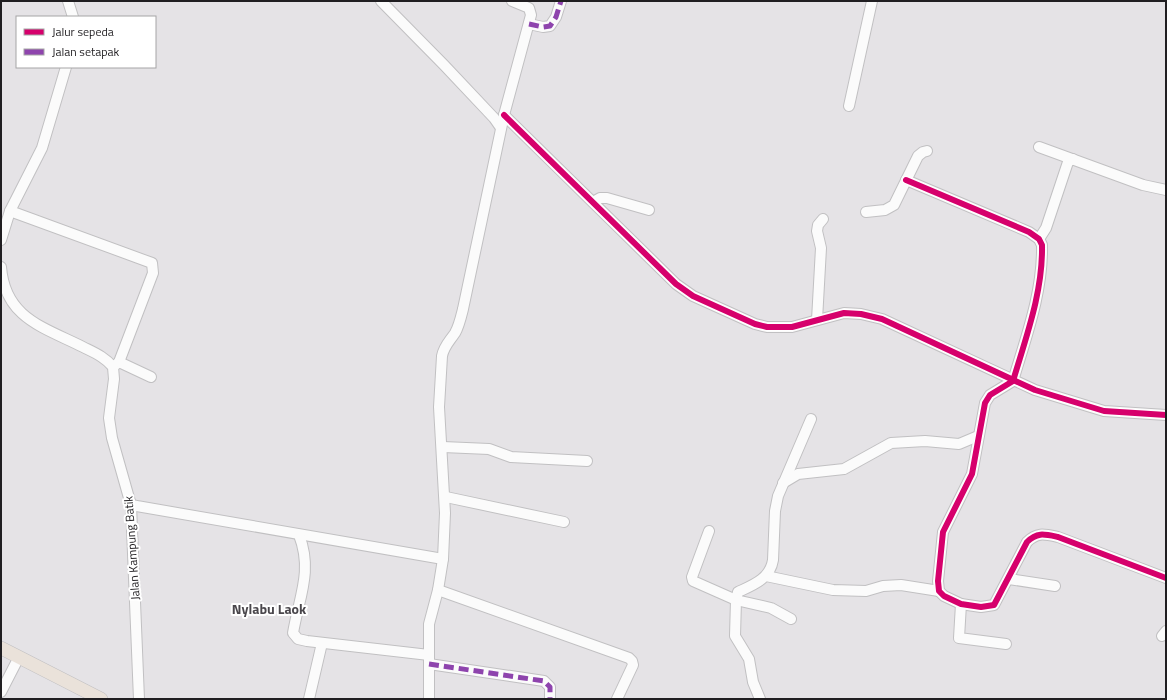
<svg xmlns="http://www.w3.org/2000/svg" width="1167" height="700" font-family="'Titillium Web',sans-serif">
	<rect width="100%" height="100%" fill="#e5e3e6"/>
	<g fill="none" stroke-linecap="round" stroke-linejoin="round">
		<defs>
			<g id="minor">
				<polyline points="68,1 73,17"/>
				<polyline points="381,1 444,65 494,118 501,128"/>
				<polyline points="529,24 543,27 550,26 556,17 561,1"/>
				<polyline points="849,106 872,1"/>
				<polyline points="504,115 676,284 693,296 755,324 767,327 792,327 844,313 861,314 882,319 1035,390 1104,411 1166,415"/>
				<polyline points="1039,147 1143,185 1166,190"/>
				<path d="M906,180L1029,232L1039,239L1042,245C1043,292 1026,337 1013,381L990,395L985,403L972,474L943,532L938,581L939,591L944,596L961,604L981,607L994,605L1027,542C1037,532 1044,534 1058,537L1166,578"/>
				<polyline points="593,202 600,198 607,198 649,210"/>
				<polyline points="10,211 152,263 153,273 119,362 113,367"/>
				<polyline points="866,212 885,210 894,205 918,156 923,152 927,151"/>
				<polyline points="1039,239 1046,228 1068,162 1073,159"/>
				<polyline points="1,240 10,211 42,148 66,67"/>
				<path d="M1,267C5,318 43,327 83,347C95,353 105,357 113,367L114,379L109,418L112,438L131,505L139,699"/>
				<polyline points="817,320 821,248 817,231 818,225 823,219"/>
				<polyline points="119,362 151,377"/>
				<polyline points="443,447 489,449 511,457 587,461"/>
				<polyline points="783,483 798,474 844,469 891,443 925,441 959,444 978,436"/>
				<polyline points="446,497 564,522"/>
				<polyline points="131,505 443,559"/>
				<polyline points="709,531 692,577 693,581 736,600 735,636 749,659 753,682 760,699"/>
				<path d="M299,535C313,571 299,597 293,633L298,639L307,641L429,655"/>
				<polyline points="766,576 833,590 866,591 883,586 901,585 939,591"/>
				<polyline points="1009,579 1055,586"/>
				<polyline points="438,590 629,658 632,661 633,665 617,699"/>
				<polyline points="961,604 959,638 1006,644"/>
				<path d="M791,619L771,608L736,600L738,592C753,585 770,579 773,560L775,511L778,496L811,419"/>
				<polyline points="1162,636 1166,631"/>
				<polyline points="429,664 544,681 550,687 550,699"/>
				<polyline points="1,692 19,657"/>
				<polyline points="309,699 322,643"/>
				<path d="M429,699V624L438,590L443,559L445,513L439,407L442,356C444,346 449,342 455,333C459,326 461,317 463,309L504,115L531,15L529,8L512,1"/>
			</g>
			<polyline id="major" points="1,648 101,699"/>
		</defs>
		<use href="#minor" stroke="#c1c0c2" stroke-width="12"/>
		<use href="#major" stroke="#c0bfc1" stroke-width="14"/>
		<use href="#minor" stroke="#fbfbfb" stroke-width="10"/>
		<use href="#major" stroke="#eae2da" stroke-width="13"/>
		<g stroke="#8e44ad" stroke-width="5" stroke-dasharray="10 5" stroke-linecap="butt">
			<polyline points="529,24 543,27 550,26 556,17 561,1"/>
			<polyline points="429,664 544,681 550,687 550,699"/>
		</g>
		<defs>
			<g id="cycleway">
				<polyline points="504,115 676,284 693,296 755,324 767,327 792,327 844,313 861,314 882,319 1035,390 1104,411 1166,415"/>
				<path d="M906,180L1029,232L1039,239L1042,245C1043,292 1026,337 1013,381L990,395L985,403L972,474L943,532L938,581L939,591L944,596L961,604L981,607L994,605L1027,542C1037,532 1044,534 1058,537L1166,578"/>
			</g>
		</defs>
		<use href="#cycleway" stroke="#fff" stroke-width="8"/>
		<use href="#cycleway" stroke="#d6006c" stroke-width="6"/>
	</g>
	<g text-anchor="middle" stroke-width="4" stroke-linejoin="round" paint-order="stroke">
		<g font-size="12" fill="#201e21" stroke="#fff">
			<text transform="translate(132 548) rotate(-94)" y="4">Jalan Kampung Batik</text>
		</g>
		<g font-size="14" font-weight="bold" fill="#4a474c" stroke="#fff">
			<text x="269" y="614">Nylabu Laok</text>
		</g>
	</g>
	<rect width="1167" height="700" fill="none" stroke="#201e21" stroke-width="4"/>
	<rect x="16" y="16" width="140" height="52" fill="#ffffff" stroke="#a6a5a6"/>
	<rect x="24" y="29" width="20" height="6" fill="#d6006c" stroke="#a6a5a6"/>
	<text x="52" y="36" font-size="12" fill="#201e21">Jalur sepeda</text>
	<rect x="24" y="49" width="20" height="6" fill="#8e44ad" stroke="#a6a5a6"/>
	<text x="52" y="56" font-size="12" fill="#201e21">Jalan setapak</text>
</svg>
